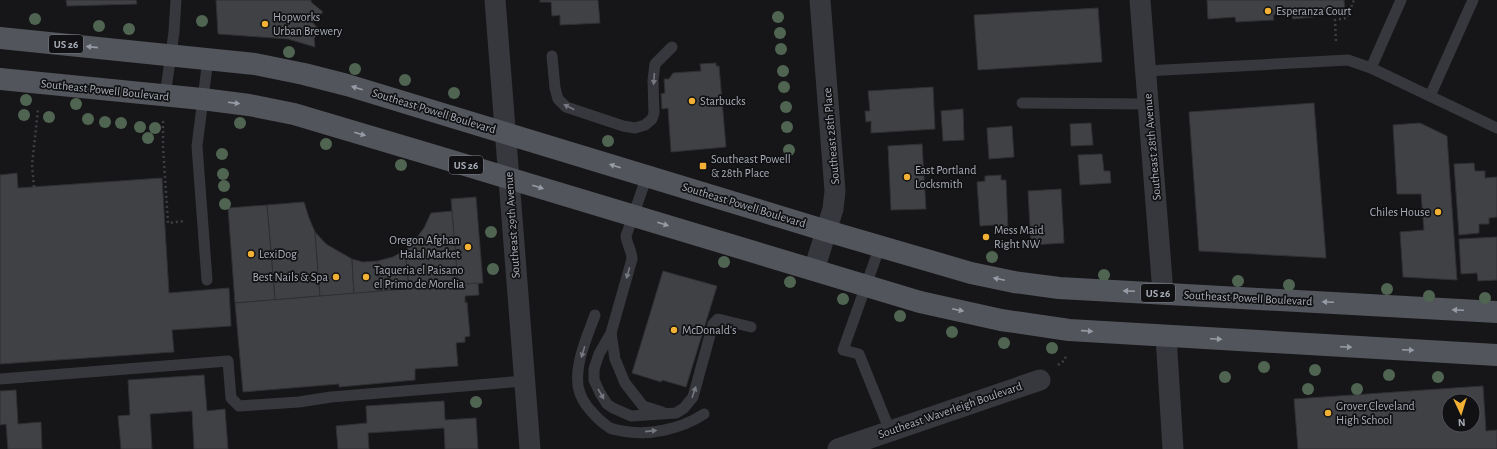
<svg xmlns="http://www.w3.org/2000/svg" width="1497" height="449" font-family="'Alegreya Sans',sans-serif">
	<rect width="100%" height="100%" fill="#161618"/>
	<g fill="#404145" stroke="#303034" fill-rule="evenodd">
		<polygon points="66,0 136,0 137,4 67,6"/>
		<polygon points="216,0 311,0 311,2 323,12 313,23 321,32 314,38 315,47 288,39 218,34"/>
		<polygon points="540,0 598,0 600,23 560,25 560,15 552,16 551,2 540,2"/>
		<polygon points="1207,0 1344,0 1345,10 1313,12 1313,17 1293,19 1292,13 1273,15 1274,20 1236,22 1235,17 1208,19"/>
		<polygon points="1098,8 1102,62 978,70 974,15"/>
		<polygon points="716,63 716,66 719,66 726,147 671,152 668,108 662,109 661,94 665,93 664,79 669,79 673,73 701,71 700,64"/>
		<polygon points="933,87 935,129 871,133 871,121 866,122 865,111 870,111 868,91"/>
		<polygon points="1314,103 1326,258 1199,251 1189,112"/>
		<polygon points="963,109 964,140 943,141 941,111"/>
		<polygon points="1091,123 1093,145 1071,146 1070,124"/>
		<polygon points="1420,123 1447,136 1457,280 1403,277 1400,232 1424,230 1421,194 1397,194 1393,125"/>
		<polygon points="1012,126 1014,157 989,159 987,128"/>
		<polygon points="922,144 926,209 891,210 888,146"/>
		<polygon points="1102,154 1104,171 1110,171 1111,183 1080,185 1078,155"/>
		<polygon points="1474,163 1475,171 1485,171 1485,178 1497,177 1497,217 1489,218 1489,224 1479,224 1479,233 1459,235 1454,164"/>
		<polygon points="17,173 18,188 162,178 169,293 229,288 231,326 172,330 174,352 0,364 0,175"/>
		<polygon points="1001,175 1001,180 1006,180 1008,230 995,231 995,225 980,226 977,182 985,181 985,176"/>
		<polygon points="1061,189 1064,243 1031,245 1028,191"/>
		<polygon points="476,197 483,283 458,285 451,199"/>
		<polygon points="304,202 309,218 315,232 320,296 275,300 267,205"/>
		<polygon points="267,205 275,300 235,303 228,208"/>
		<polygon points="452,211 458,285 409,289 405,250 415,240 424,228 431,213"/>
		<polygon points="315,232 326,244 352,259 354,294 320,296"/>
		<polygon points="1497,237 1497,280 1478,281 1477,273 1461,274 1459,239"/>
		<polygon points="405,250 409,289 380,291 377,261 393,257"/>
		<polygon points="352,259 363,262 377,261 380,291 354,294"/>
		<polygon points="663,271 717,286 686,387 662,380 661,382 632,373"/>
		<polygon points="478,283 479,295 465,296 465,303 467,302 470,336 465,337 465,342 456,343 458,366 415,369 415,380 339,387 339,384 243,392 235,303"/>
		<polygon points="204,375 207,411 225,409 228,449 194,449 192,411 150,414 152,449 121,449 118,416 130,415 128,380"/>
		<path d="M1483,386L1486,431L1497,430V449H1298L1294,399ZM1449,401H1473V425H1449Z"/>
		<polygon points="16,390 18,424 41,422 42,449 8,449 6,424 0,425 0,391"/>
		<polygon points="444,401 445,420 476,418 478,449 445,449 444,428 368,433 369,449 338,449 336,426 367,423 366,406"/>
	</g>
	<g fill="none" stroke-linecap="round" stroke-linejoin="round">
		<g stroke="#3d3f44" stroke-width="2.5" stroke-dasharray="2 3" stroke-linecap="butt">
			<polyline points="1336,41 1335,20 1347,18 1354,0"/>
			<polyline points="163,121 163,147 168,223 184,221"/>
			<polyline points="34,187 32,165 38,109"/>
			<polyline points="1058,365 1065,360 1066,354"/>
		</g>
		<g stroke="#37383d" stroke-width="11">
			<polyline points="552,56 555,88 558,99 566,107 623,126 635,128 645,125 652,119 654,113 653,80 655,64 672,47"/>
			<polyline points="1371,68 1401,0"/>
			<polyline points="1146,71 1348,60 1371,68 1497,128"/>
			<polyline points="165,96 174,32 176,0"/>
			<polyline points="1430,96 1473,0"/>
			<polyline points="1022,103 1148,104"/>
			<path d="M647,176L626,236C627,245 632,251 632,259L611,333L599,354L594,369V380L600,393L607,404L613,408L631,416L676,413L684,408L693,397L713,324L718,319L751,327"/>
			<polyline points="880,246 843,350 859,354 890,431"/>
			<polyline points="207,280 197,146 208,59"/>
			<path d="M595,315C587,337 575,363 578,386C580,397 585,405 592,412C597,418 604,424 610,428C614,430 619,430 622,431C650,436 681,429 704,414"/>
			<polyline points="611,333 615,359 625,383 643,406 662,412"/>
			<polyline points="0,379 228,361 231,398 239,406 299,402 331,397 524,381"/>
		</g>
		<g stroke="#37383d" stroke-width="21">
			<polyline points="495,0 530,449"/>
			<polyline points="1140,0 1163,293"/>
			<polyline points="814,270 833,209 835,191 820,0"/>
			<polyline points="1166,336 1173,449"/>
			<polyline points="838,449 1040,380"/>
		</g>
		<g stroke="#53555c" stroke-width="22">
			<polyline points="0,38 255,64 304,74 347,85 827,231 971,273 1014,282 1059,288 1497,312"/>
			<polyline points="0,79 202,99 249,105 294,114 432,155 920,302 1001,320 1069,330 1497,355"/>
		</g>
	</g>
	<g fill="#506452">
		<circle cx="778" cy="17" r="6"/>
		<circle cx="35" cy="19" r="6"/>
		<circle cx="202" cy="21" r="6"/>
		<circle cx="99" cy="26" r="6"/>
		<circle cx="129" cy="29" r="6"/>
		<circle cx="780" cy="33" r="6"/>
		<circle cx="781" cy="49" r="6"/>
		<circle cx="289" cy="52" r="6"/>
		<circle cx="355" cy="69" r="6"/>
		<circle cx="783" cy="71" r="6"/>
		<circle cx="405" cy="80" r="6"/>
		<circle cx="784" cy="87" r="6"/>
		<circle cx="454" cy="93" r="6"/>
		<circle cx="26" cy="100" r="6"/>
		<circle cx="76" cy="104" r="6"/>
		<circle cx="786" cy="107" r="6"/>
		<circle cx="24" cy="115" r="6"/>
		<circle cx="49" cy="117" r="6"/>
		<circle cx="88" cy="119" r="6"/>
		<circle cx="105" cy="122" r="6"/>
		<circle cx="121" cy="123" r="6"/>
		<circle cx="240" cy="123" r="6"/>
		<circle cx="140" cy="127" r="6"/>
		<circle cx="787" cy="127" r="6"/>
		<circle cx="155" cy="128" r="6"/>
		<circle cx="148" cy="138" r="6"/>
		<circle cx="608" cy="141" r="6"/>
		<circle cx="326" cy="144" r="6"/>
		<circle cx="789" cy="150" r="6"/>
		<circle cx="222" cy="154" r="6"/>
		<circle cx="401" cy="165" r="6"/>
		<circle cx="223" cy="174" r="6"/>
		<circle cx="224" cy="186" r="6"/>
		<circle cx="225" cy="204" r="6"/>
		<circle cx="491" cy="232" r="6"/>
		<circle cx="992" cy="257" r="6"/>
		<circle cx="724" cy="262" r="6"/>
		<circle cx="493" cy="269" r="6"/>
		<circle cx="1104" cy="275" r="6"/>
		<circle cx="1238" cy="281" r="6"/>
		<circle cx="790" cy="282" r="6"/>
		<circle cx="1289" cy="285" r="6"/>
		<circle cx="1387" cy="289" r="6"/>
		<circle cx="1429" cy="296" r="6"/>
		<circle cx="1485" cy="298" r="6"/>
		<circle cx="843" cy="299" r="6"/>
		<circle cx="900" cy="316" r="6"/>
		<circle cx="952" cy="332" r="6"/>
		<circle cx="1004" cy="343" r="6"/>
		<circle cx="1052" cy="348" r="6"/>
		<circle cx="1264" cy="367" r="6"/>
		<circle cx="1315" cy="370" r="6"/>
		<circle cx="1389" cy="375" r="6"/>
		<circle cx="1225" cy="377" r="6"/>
		<circle cx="1438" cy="377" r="6"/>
		<circle cx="1308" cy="389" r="6"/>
		<circle cx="1357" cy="389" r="6"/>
		<circle cx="476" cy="402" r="6"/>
	</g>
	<defs><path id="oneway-solid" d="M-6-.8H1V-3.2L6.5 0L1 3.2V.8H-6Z"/></defs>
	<g fill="#979ba6">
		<use href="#oneway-solid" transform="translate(92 47) rotate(-174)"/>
		<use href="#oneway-solid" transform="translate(357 88) rotate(-163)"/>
		<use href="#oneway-solid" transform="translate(234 103) rotate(7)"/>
		<use href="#oneway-solid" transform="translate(360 134) rotate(16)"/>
		<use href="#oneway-solid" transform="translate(615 166) rotate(-163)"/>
		<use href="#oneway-solid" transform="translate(538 187) rotate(17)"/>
		<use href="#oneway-solid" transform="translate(663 224) rotate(17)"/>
		<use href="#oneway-solid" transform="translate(999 279) rotate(-168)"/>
		<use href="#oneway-solid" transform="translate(1129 291) rotate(-177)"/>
		<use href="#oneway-solid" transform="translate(1328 302) rotate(-177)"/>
		<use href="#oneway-solid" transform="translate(958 310) rotate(12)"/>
		<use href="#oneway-solid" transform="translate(1458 310) rotate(-177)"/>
		<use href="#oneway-solid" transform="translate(1087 331) rotate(4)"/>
		<use href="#oneway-solid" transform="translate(1216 339) rotate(3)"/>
		<use href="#oneway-solid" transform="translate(1346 347) rotate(3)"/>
		<use href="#oneway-solid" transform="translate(1408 350) rotate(3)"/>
	</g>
	<g fill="#757881">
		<use href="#oneway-solid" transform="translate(654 79) rotate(94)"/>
		<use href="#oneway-solid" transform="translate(569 107) rotate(-153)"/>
		<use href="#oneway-solid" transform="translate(628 273) rotate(106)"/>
		<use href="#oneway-solid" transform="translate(583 352) rotate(107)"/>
		<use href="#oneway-solid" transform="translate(694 392) rotate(-71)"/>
		<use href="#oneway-solid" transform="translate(601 394) rotate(60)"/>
		<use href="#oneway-solid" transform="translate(651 431) rotate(-6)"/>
	</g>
	<g fill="#f2b134" stroke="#111113" stroke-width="1.5">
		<circle cx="1268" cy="11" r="4"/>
		<circle cx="265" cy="24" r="4"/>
		<circle cx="692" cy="101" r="4"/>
		<rect x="699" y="162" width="8" height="8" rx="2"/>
		<circle cx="907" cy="177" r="4"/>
		<circle cx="1438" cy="212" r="4"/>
		<circle cx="986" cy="237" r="4"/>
		<circle cx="468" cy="247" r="4"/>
		<circle cx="251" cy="254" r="4"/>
		<circle cx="336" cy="277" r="4"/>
		<circle cx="366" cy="277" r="4"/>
		<circle cx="674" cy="330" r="4"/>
		<circle cx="1328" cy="413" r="4"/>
	</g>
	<g text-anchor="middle" stroke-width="3.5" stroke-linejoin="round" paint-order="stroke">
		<g fill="#111113" stroke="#7b7e86" stroke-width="1">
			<rect x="49" y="35" width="34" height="18" rx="3"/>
			<rect x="449" y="156" width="34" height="18" rx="3"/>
			<rect x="1141" y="284" width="34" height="18" rx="3"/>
		</g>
		<g font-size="11" font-weight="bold" fill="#a8adb8">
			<text x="66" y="48">US 26</text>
			<text x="466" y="169">US 26</text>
			<text x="1158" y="297">US 26</text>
		</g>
		<g font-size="12" fill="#a8adb8" stroke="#111113" text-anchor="start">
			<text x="1276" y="15">Esperanza Court</text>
			<text x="273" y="21">Hopworks<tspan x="273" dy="14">Urban Brewery</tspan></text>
			<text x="700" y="105">Starbucks</text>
			<text x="711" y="163">Southeast Powell<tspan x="711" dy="14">&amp; 28th Place</tspan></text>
			<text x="915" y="174">East Portland<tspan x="915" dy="14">Locksmith</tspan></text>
			<text x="1430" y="216" text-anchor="end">Chiles House</text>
			<text x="994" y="234">Mess Maid<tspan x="994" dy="14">Right NW</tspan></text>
			<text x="460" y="244" text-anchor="end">Oregon Afghan<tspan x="460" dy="14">Halal Market</tspan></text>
			<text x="259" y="258">LexiDog</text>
			<text x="374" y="274">Taqueria el Paisano<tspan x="374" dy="14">el Primo de Morelia</tspan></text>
			<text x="328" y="281" text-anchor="end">Best Nails &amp; Spa</text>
			<text x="682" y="334">McDonald's</text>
			<text x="1336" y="410">Grover Cleveland<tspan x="1336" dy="14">High School</tspan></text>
		</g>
		<g font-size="12" fill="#a8adb8" stroke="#111113">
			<text transform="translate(105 90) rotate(6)" y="4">Southeast Powell Boulevard</text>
			<text transform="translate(434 111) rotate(17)" y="4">Southeast Powell Boulevard</text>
			<text transform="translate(831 136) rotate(-95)" y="4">Southeast 28th Place</text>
			<text transform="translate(1152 147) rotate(-95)" y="4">Southeast 28th Avenue</text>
			<text transform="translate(744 205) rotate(17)" y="4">Southeast Powell Boulevard</text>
			<text transform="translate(512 225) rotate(-94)" y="4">Southeast 29th Avenue</text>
			<text transform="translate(1248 298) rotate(3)" y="4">Southeast Powell Boulevard</text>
			<text transform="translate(950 410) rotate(-19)" y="4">Southeast Waverleigh Boulevard</text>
		</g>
	</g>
	<g transform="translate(1461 413) rotate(176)"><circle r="19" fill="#111113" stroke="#4d4f55"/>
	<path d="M0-3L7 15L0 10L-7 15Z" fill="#f2b134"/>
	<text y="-6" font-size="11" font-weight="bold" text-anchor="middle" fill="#a8adb8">N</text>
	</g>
</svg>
